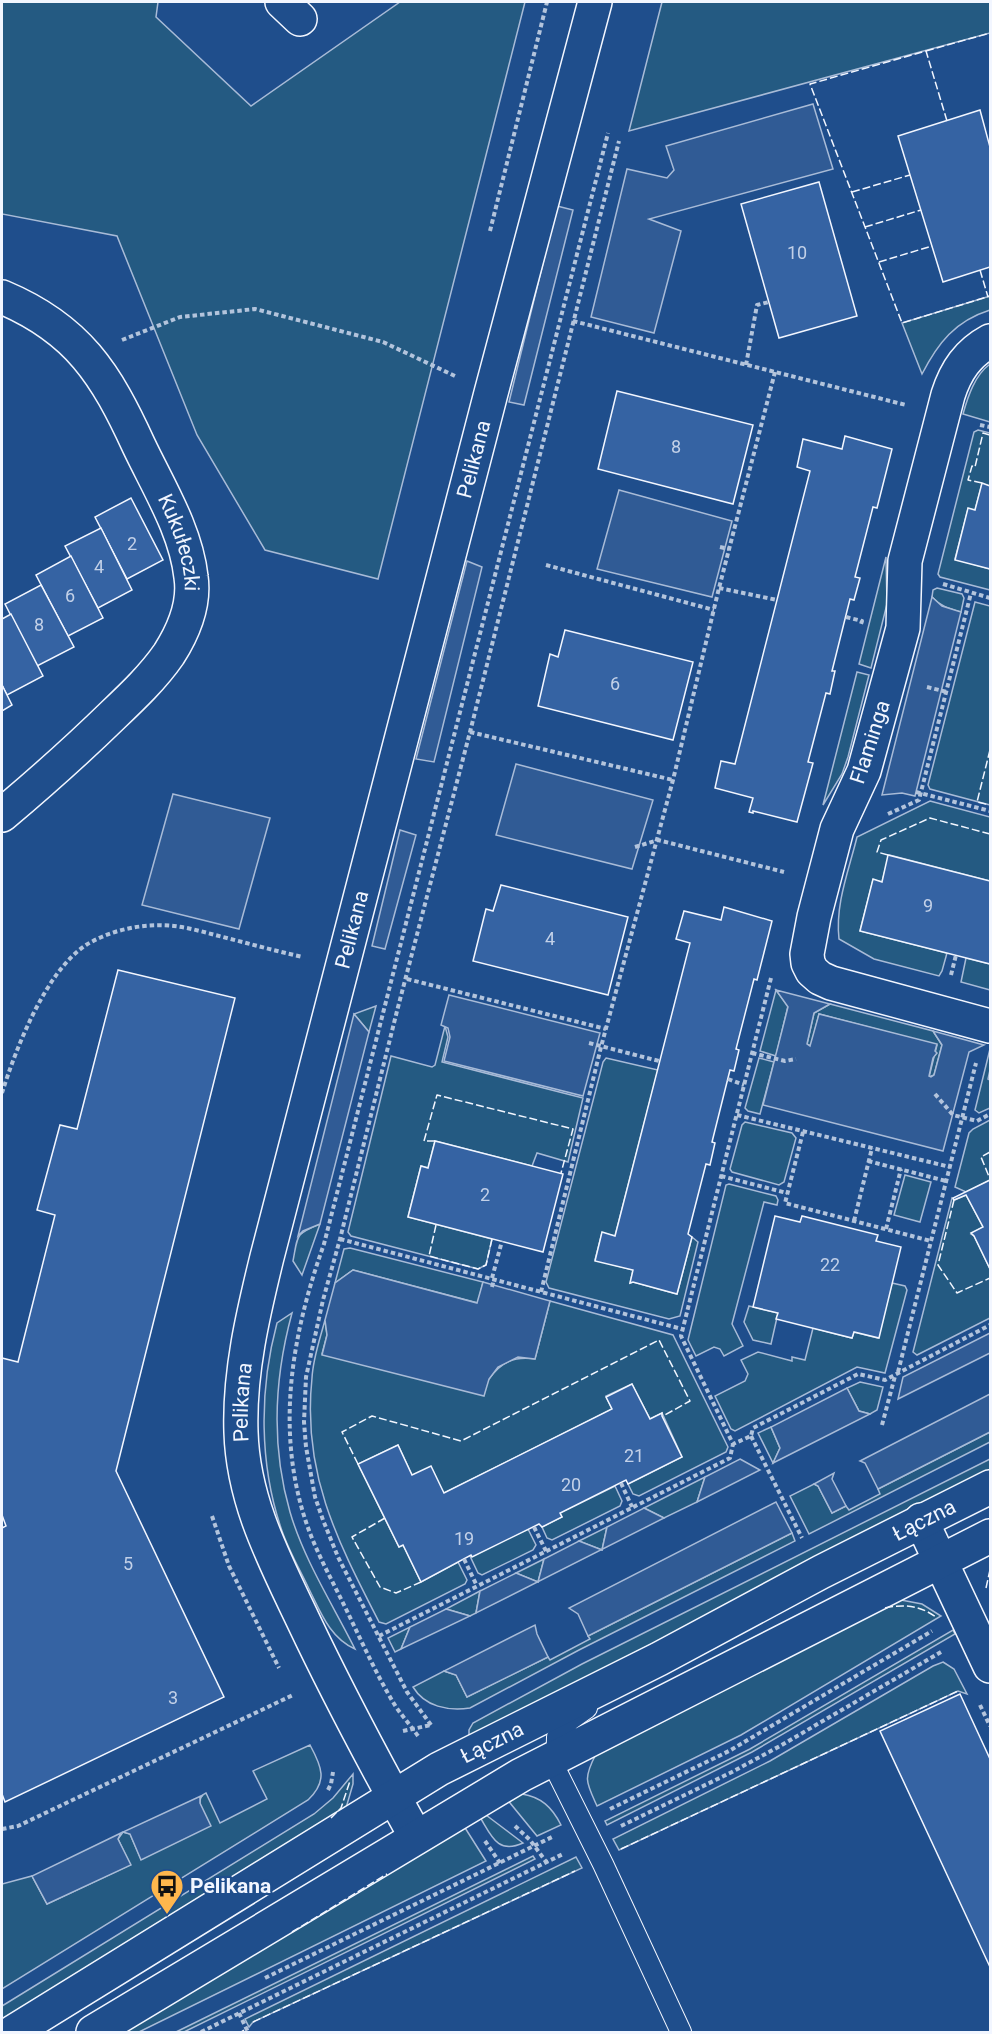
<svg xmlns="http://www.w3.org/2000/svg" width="992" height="2034" font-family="Roboto,sans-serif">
	<rect width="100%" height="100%" fill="#1f4e8c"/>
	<g fill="#245a82" stroke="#a8bbd7" stroke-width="1.5">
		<polygon points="2,2 158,2 156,17 251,106 400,2 525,2 378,579 265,550 197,435 117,236 2,214"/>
		<polygon points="662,2 990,2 990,33 629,131"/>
		<path d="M990,296V310C955,321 938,343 922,374L902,323Z"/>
		<path d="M990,364V422L963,414C968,396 975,375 990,364Z"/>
		<polygon points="978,430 990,433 990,486 982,484 975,510 968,509 955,559 990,569 990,590 940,577 938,574 974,432"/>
		<polygon points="886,557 887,604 871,668 859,664"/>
		<path d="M937,588L962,594L964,598L961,612C949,609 940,606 932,597L933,590Z"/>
		<polygon points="975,602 990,606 990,805 930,789 928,785"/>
		<polygon points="857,672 869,675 848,757 842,774 823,805"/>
		<path d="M930,801L990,817V881L889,855L882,882L873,880L860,931L947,953L942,971L939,976L874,959L839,939C835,904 849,870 857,837Z"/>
		<polygon points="966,958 990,964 990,990 961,982"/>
		<polygon points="776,990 788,1006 776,1056 760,1051"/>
		<polygon points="830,1004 933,1031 942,1045 934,1075 929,1077 937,1045 819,1014 811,1046 807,1044 814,1013"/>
		<polygon points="376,1006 369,1032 354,1014"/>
		<polygon points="445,1026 448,1037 442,1062 583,1098 568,1162 537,1153 532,1166 435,1141 428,1168 421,1166 408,1217 492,1239 486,1265 478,1269 351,1236 348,1232 391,1056 432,1067 435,1065"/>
		<polygon points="990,1049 990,1070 988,1079 990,1080 990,1108 979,1113 975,1110"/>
		<polygon points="606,1058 658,1070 615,1236 602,1233 595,1260 633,1270 630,1283 633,1282 677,1294 692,1237 698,1242 680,1316 669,1319 549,1288 546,1282 603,1062"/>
		<polygon points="759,1058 774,1062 760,1114 748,1111 745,1108"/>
		<polygon points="990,1120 990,1180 966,1192 955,1187 969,1133 973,1129"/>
		<polygon points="745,1122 792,1133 796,1138 784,1182 779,1185 732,1172 730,1169 742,1125"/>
		<polygon points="905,1175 931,1182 920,1222 894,1215"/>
		<polygon points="729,1184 776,1196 778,1200 777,1205 764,1202 732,1324 743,1346 724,1356 720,1349 714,1347 696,1356 688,1340 726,1185"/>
		<polygon points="966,1195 983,1227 971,1234 974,1236 990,1269 990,1318 917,1355 913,1352 952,1198 955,1200"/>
		<path d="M320,1224L302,1275L293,1261C298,1235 295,1234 320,1224Z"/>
		<polygon points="350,1248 483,1282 478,1303 353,1270 335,1283 344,1249"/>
		<polygon points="892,1283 905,1286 907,1290 885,1373 857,1367 735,1431 731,1429 715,1396 745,1381 748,1374 741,1360 758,1352 792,1361 792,1357 805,1360 813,1328 852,1338 854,1332 878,1338"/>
		<path d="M550,1301L673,1335L728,1447L726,1452L639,1496L633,1494L628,1484L682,1457L662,1413L650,1419L632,1384L606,1396L612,1409L444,1493L412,1475L398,1445L358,1464L399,1547L403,1545L421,1582L458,1562L467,1580L465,1584L386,1624L379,1622C337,1540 302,1473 312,1378C313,1358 320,1339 325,1320L327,1335L322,1354L489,1379C501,1362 514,1356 535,1359Z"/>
		<polygon points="749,1306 778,1313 771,1344 753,1340 744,1322"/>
		<path d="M292,1313C274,1379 271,1446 290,1512C304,1560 333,1605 355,1649C330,1638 321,1613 309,1589C300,1570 289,1551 282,1531C259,1465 259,1390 277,1323Z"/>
		<polygon points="860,1382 883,1387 877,1410 870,1414 859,1411 847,1388"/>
		<polygon points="771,1427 780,1448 773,1463 758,1433"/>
		<polygon points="990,1432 990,1442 809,1534 790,1496 814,1484 818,1486 832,1513 846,1506 849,1510 880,1494 878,1489"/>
		<polygon points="990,1459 990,1472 469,1737 469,1730 473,1723 582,1664"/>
		<polygon points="705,1477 697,1502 664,1518 644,1508"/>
		<polygon points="615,1486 622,1501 620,1506 552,1540 547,1538 542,1527 562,1517 560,1513"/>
		<polygon points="607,1527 602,1550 579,1541"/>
		<polygon points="528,1529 536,1545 533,1550 482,1575 478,1573 470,1556"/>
		<path d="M792,1533L795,1541L579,1650L470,1708C448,1711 425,1707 413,1687L444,1671L456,1675L467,1697L548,1657L550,1660L590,1639L588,1636Z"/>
		<polygon points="544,1559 538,1582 516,1573"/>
		<polygon points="480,1591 476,1613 470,1616 446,1609"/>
		<path d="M901,1600L922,1604L941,1616L741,1735L597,1806C586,1782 583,1779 596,1754L892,1601Z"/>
		<polygon points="410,1627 401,1649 395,1652 388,1638"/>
		<polygon points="953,1630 955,1634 752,1752 607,1825 605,1821 750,1749"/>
		<polygon points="943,1662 954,1669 967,1694 958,1691 619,1850 613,1839 770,1761 933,1666"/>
		<path d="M310,1745C322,1767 328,1781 308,1800L2,1989V1884L32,1876L47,1904L130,1865L118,1839L123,1832L130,1834L141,1859L200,1803C200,1798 201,1795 206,1793L220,1823L267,1799L253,1771Z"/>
		<polygon points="353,1774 353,1784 346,1808 2,2025 2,2006 314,1814 333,1798"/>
		<path d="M522,1794C541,1797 552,1807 561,1825L537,1836L506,1798Z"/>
		<path d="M482,1812L523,1843C496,1855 491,1834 478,1814Z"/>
		<polygon points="462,1823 486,1861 139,2032 119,2032"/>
		<polygon points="533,1856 535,1859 184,2032 176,2032"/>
		<polygon points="576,1857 582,1868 253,2022 249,2027 245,2019"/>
	</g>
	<g fill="#305b95" stroke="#a8bbd7" stroke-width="1.5">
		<polygon points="813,104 833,169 649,219 681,231 654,333 591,317 627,169 667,178 674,170 666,146"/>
		<polygon points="557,206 573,210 524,405 509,402"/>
		<polygon points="619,490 732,521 712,597 597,569"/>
		<polygon points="467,561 482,567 434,762 416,759"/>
		<polygon points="932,597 942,606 961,612 915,796 902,793 882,795"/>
		<polygon points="516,764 653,800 632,869 496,835"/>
		<polygon points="173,794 270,818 239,929 142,905"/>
		<polygon points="400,830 416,835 385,949 372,946"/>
		<polygon points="776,990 830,1004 814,1013 807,1044 810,1046 819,1014 937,1044 935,1051 937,1053 933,1058 929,1076 931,1077 934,1075 942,1045 933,1031 984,1045 969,1052 943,1151 763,1105 788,1007"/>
		<polygon points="449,995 600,1033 583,1096 444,1061 450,1037 448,1028 441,1025"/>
		<polygon points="354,1014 369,1032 320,1224 303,1231 298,1236"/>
		<polygon points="353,1270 477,1303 483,1282 550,1301 535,1359 518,1357 498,1367 489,1379 484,1396 322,1355 327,1335 325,1320 335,1283"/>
		<polygon points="990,1333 990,1353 898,1399 903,1377"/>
		<polygon points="847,1388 859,1411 870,1414 773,1463 780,1448 771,1427"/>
		<polygon points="990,1394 990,1432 878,1489 865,1463 860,1461"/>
		<polygon points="740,1459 760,1470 697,1502 705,1477"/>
		<polygon points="834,1473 832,1479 846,1506 832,1513 818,1486 814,1484"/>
		<polygon points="776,1502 792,1533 588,1636 578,1614 569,1608"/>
		<polygon points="644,1508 664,1518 476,1613 480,1591 516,1573 538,1582 544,1559 579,1541 602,1550 607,1527"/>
		<polygon points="446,1609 470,1616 401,1649 410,1627"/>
		<polygon points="535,1625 537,1634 548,1657 467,1697 456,1675 444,1671"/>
		<polygon points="203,1795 200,1798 200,1803 211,1826 141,1860 130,1834 123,1832"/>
		<polygon points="121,1833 118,1839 131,1865 47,1904 32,1876"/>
	</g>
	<g fill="#3563a3" stroke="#f2f6ff" stroke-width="1.5">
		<polygon points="980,110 990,147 990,267 943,282 898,136"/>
		<polygon points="819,182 857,316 779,338 741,204"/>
		<polygon points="617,391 753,425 733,504 598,469"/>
		<polygon points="845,436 892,449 877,508 873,507 855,577 860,578 854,600 850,599 832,671 835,671 830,694 826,693 808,762 813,763 797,822 753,811 753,813 749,812 753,798 715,788 721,761 735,764 810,471 797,467 803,439 842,449"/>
		<polygon points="982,483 990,486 990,569 955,560 968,508 975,510"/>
		<polygon points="131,498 163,560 127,579 95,517"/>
		<polygon points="101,528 132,590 98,608 65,546"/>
		<polygon points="71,556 103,618 68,636 36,575"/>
		<polygon points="41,585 74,647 37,666 5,604"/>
		<polygon points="11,614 43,676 7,695 2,685 2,619"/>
		<polygon points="565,630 693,662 673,740 538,706 550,654 558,657"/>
		<polygon points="2,685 12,705 2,711"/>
		<polygon points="888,855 990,881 990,964 860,931 873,879 882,882"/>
		<polygon points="501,885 628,917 608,995 473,961 486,909 493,911"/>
		<polygon points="724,907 772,921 757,980 754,979 736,1049 739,1050 734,1071 730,1070 712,1142 715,1143 710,1165 706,1164 688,1234 692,1237 677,1294 633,1282 630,1283 633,1270 595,1261 602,1232 615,1236 690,943 676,939 684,911 721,920"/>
		<polygon points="118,970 235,998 116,1471 224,1697 5,1802 2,1794 2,1528 6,1526 2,1515 2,1358 18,1362 55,1215 37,1210 60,1125 77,1129"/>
		<polygon points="435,1141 563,1174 543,1252 408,1217 421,1166 428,1168"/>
		<polygon points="990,1180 990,1269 974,1236 971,1233 983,1227 966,1195 954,1200 953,1198"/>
		<polygon points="775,1216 800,1222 802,1216 878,1235 876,1241 901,1247 879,1338 854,1332 852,1338 776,1319 778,1313 753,1307"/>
		<polygon points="632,1384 650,1419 662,1413 662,1416 682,1457 628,1484 626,1480 560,1513 562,1517 542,1527 539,1524 472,1557 471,1555 421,1582 403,1545 399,1547 358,1464 398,1445 412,1475 431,1466 444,1493 612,1409 606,1397"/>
		<polygon points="960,1694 990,1759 990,1967 880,1731"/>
	</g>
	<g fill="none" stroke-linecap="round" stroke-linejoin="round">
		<defs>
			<polyline id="service" points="587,1708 570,1720 557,1737 556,1770 603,1864 681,2032"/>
			<g id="minor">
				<polyline points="282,2 300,19"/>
				<path id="s1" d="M2,297C78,329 106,374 139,446C159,488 186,531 191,577C195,604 183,632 169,654C153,677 133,696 113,715C77,750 40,783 2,815"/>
				<path d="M990,341C968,353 956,370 948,395L905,561L903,628L864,771L837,829L814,917L807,954L808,963L812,971L820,978L831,983L990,1026"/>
				<polyline points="921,1520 990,1666"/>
				<path id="s2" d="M416,1837C376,1765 338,1694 303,1620C274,1559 243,1501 241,1432C239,1373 253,1314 267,1257L491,393L595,2"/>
			</g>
			<g id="tertiary">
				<path id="s3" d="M13,2032L439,1769L659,1659L821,1572L990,1487"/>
				<polyline points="93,2032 521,1775 990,1536"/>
			</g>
		</defs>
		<use href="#service" stroke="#f2f6ff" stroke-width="22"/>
		<use href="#minor" stroke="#f2f6ff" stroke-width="36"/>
		<use href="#tertiary" stroke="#f2f6ff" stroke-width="36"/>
		<g stroke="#b3c4dc" stroke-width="4" stroke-dasharray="4.5 3" stroke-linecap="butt">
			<polyline points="490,231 547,2"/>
			<polyline points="573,321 906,405"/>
			<polyline points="122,340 180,317 255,309 383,342 455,376"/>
			<polyline points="746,365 757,305 769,302"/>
			<polyline points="980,425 990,427"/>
			<polyline points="720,547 729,549"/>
			<polyline points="546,565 714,610"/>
			<polyline points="943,584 990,598"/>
			<polyline points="719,588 777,600"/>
			<polyline points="846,617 862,621 861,624"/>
			<polyline points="927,687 947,692"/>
			<polyline points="470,732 673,780"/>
			<polyline points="916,792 990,811"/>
			<polyline points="888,814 919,800 971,593"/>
			<polyline points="635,847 658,840 784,872"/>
			<polyline points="951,975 956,955"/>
			<polyline points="771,978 681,1336 733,1444 751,1436 753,1428 858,1374 885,1380 990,1325"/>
			<polyline points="407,979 606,1029"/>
			<polyline points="589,1043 659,1061"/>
			<polyline points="752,1053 785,1061 796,1059"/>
			<polyline points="728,1079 744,1085"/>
			<path d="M2,1093C16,1048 46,971 86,945C112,929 145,923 174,926C191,928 207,933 223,937C250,944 276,951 303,957"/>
			<polyline points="935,1094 953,1115 977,1121 990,1114"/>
			<polyline points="737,1115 950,1167"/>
			<polyline points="803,1132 785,1203 931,1241"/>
			<polyline points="868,1161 946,1181"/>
			<polyline points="721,1176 787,1193"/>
			<polyline points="854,1221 872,1148"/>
			<polyline points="886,1229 901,1169"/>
			<polyline points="340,1239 682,1329"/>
			<polyline points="492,1278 502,1241"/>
			<polyline points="492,1287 494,1279"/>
			<polyline points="541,1292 601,1047 673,780 719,588 775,372"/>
			<polyline points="898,1372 976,1063"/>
			<polyline points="882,1425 895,1376"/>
			<polyline points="751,1436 802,1538"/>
			<polyline points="621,1483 632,1507"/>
			<polyline points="212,1516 229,1566 279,1668"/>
			<polyline points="534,1527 546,1551"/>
			<polyline points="464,1559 477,1586"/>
			<polyline points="379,1636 730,1458 733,1444"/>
			<polyline points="980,1705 990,1726"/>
			<polyline points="431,1725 407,1692 338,1557 323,1520 315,1497 306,1447 304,1422 306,1377 323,1300 340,1239 397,1011 470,732 619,141"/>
			<polyline points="403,1731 431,1725"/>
			<path d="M418,1736C411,1726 403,1717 396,1707C377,1676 362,1642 346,1609C332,1580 316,1552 306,1522C275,1429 292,1334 324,1244L608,133"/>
			<polyline points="328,1790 331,1784 333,1772"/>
			<polyline points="610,1809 729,1751 932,1631"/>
			<polyline points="515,1826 530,1840 547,1863"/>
			<polyline points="621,1826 732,1772 780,1746 941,1652"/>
			<polyline points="2,1829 18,1826 293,1695"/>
			<polyline points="485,1841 500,1863"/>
			<polyline points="265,1978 552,1837"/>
			<polyline points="239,2013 248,2032"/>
			<polyline points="201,2032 563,1854"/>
		</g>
		<use href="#service" stroke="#1f4e8c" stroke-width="20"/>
		<use href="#minor" stroke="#1f4e8c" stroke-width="33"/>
		<use href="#tertiary" stroke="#1f4e8c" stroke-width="33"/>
		<g stroke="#f2f6ff" stroke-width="1.5" stroke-dasharray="8 3" stroke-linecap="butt">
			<polyline points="926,51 990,33"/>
			<polyline points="947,121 926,51 810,84 902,323 990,296"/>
			<polyline points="852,192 910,175"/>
			<polyline points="865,227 921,210"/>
			<polyline points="879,262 932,246"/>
			<polyline points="980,270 988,297"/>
			<polyline points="982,483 968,480 972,466 975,467 983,433 990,435"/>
			<polyline points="990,750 977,802 990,805"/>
			<polyline points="888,855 877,852 881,840 930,818 990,834"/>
			<polyline points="435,1141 424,1141 437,1095 573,1129 561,1173"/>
			<polyline points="990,1152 981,1157 990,1179"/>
			<polyline points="954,1200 938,1265 957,1293 990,1278"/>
			<polyline points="436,1225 429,1256 478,1269 486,1265 492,1239"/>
			<polyline points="358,1464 342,1432 372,1416 461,1441 659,1340 690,1401 663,1416"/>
			<polyline points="385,1518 352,1537 380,1587 396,1593 421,1582"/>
			<polyline points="986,1588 990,1570"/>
			<path d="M885,1608C904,1604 919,1605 936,1617"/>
			<polyline points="331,1818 341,1808 350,1781"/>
			<polyline points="621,1849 958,1691"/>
			<polyline points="292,1932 387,1874"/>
			<polyline points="253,2022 575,1871"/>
			<polyline points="241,2032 244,2030"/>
		</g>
	</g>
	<defs>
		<symbol id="bus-pin" viewBox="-11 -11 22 30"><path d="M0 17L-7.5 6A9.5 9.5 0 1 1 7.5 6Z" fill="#ffb74d" stroke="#1f4e8c"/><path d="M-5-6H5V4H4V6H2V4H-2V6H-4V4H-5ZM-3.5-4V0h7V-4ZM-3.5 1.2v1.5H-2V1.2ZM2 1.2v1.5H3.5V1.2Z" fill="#111"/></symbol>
	</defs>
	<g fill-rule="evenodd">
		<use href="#bus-pin" x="148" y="1867" width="38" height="52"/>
	</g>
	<g text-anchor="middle" stroke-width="4.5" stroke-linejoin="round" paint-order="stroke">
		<g font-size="18" fill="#c3d1e8">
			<text x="797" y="259">10</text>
			<text x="676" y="453">8</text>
			<text x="132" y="550">2</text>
			<text x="99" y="573">4</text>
			<text x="70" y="602">6</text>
			<text x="39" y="631">8</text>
			<text x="615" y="690">6</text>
			<text x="928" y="912">9</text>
			<text x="550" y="945">4</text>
			<text x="485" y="1201">2</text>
			<text x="830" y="1271">22</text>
			<text x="634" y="1462">21</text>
			<text x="571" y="1491">20</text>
			<text x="464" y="1545">19</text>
			<text x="128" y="1570">5</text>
			<text x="173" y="1704">3</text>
		</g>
		<g font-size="21" fill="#f2f6ff" stroke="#1f4e8c">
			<text dy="7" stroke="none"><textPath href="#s2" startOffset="1446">Pelikana</textPath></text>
			<text dy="7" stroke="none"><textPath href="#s1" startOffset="314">Kukułeczki</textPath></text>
			<text transform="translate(870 742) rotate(-72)" y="7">Flaminga</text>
			<text dy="7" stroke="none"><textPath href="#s2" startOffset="960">Pelikana</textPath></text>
			<text dy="7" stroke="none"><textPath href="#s2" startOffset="474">Pelikana</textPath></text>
			<text dy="7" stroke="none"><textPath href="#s3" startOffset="1046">Łączna</textPath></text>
			<text dy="7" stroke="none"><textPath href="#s3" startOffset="560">Łączna</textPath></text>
		</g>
		<g font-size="21" font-weight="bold" fill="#f2f6ff" stroke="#1f4e8c" text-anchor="start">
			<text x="190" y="1893">Pelikana</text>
		</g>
	</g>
	<rect width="992" height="2034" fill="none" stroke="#f2f6ff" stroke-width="6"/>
</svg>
